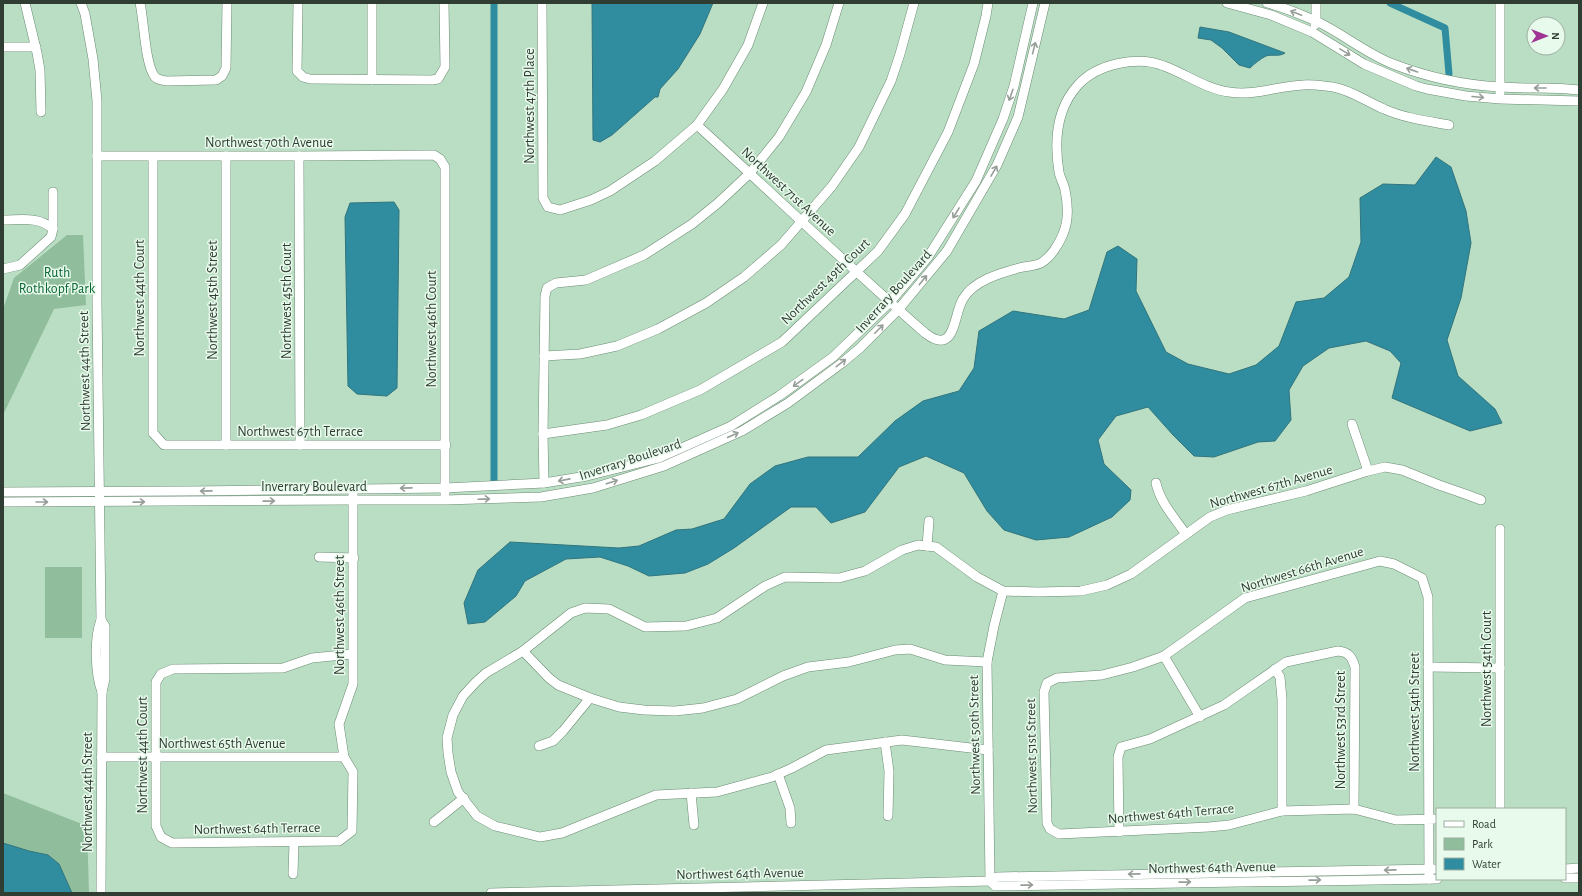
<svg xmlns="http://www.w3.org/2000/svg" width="1582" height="896" font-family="'Alegreya Sans',sans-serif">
	<rect width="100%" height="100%" fill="#badec3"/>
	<g fill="#90bd9b">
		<polygon points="67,235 83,235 86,305 54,309 3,415 3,309 14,278"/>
		<rect x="45" y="567" width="37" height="71"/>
		<polygon points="3,793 87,826 89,893 3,893"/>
	</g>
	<g fill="#308d9f" stroke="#30757e">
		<polygon points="592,3 713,3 700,34 678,69 660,89 658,97 655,97 612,135 600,142 593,140"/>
		<path d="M1200,27L1229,32L1285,53C1279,57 1272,54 1266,56C1260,59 1254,64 1250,68L1239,65L1222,48L1211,40L1198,38Z"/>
		<polygon points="1436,157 1451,167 1466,211 1471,243 1461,298 1447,340 1458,376 1495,409 1502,423 1470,431 1392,398 1401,363 1390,351 1366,341 1329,348 1303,366 1289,390 1291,420 1275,441 1258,442 1214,457 1194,456 1173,435 1148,407 1116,416 1098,440 1104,464 1131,490 1130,500 1112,517 1069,537 1036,540 1004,530 987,511 964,473 926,456 899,467 865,512 831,523 816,507 791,507 734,548 708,564 685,573 649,576 628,566 600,557 566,559 525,581 516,596 485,622 468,624 464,603 478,570 510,542 619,548 639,546 676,530 692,529 724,519 750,484 775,466 808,457 858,457 895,421 923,401 959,391 974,368 979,331 1013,311 1064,319 1089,310 1107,252 1118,246 1137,259 1136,291 1166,352 1188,364 1229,374 1256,365 1279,346 1296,302 1324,298 1349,277 1361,242 1360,198 1383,184 1415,185"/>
		<polygon points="394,202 399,210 397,388 387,396 357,394 348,386 345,217 350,203"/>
		<polygon points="3,843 29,851 48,855 59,864 72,893 3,893"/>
	</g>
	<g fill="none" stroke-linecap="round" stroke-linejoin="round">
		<g stroke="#308d9f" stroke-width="7">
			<polyline points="494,3 494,481"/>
			<polyline points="1390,3 1445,28 1449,74"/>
		</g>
		<defs>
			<g id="minor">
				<polyline points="25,3 37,53 40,70 41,112"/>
				<path d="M81,3L85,14L93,59L97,101V304L101,620C94,638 95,673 102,692"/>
				<path d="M140,3C144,20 145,65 155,77C158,80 162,80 166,81L216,80L222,76L226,68L227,3"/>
				<polyline points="298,3 297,71 303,77 310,79 432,80 438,79 445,67 444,3"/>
				<polyline points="542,3 543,198 548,207 560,210 591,200 610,191 655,161 697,125 723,89 748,45 763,3"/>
				<polyline points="1227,3 1271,15 1312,32 1364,64 1416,86 1427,89 1466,96 1500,99 1579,101"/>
				<path d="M1267,3C1283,7 1300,14 1316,21C1342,33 1365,53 1393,64C1427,77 1463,85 1500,87C1526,89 1553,87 1579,90"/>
				<polyline points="1315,25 1316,21 1316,3"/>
				<polyline points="3,47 36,47"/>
				<polyline points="372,80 372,3"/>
				<polyline points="1500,94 1500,3"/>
				<path d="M697,125C773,194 847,265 925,333C956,357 953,315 963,299C973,281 1000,273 1019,268C1026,266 1036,266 1041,263C1051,257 1059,244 1063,234C1069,220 1068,204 1065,190C1064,184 1060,178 1059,172C1054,141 1056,109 1078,85C1097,64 1138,55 1164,66C1186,74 1206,89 1229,92C1255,96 1278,86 1303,85C1312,84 1323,86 1333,87C1351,90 1367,102 1384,109C1404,118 1427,121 1449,125"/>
				<polyline points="97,156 299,156 434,155 440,159 445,167 445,494"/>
				<polyline points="226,156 226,445"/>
				<polyline points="299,156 300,445"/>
				<polyline points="153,157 153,433 164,445 446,445"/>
				<path d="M3,220C21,220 38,216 53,229"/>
				<polyline points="3,269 20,265 51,237 53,229 53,192"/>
				<polyline points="544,356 580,354 617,346 658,329 706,303 744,277 781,245 832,186 859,147 891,81 900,54 914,3"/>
				<polyline points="1352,424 1368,471"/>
				<polyline points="543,434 607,425 641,415 700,390 782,342 856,272 878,251 905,214 948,132 974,64 986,16 988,3"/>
				<polyline points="544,483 543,434 545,296 547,288 556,283 586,280 644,255 692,224 718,203 750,173 779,137 806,92 826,45 839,3"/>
				<path d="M1156,483C1160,502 1174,517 1185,533"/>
				<polyline points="3,492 188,491 445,488 544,483 587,476 659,458 731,426 779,396 833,357 890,302 928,257 976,181 1003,119 1014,86 1033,3"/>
				<polyline points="3,502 353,500 445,500 541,497 593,488 664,466 742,431 788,403 842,363 860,348 898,310 947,251 997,165 1018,117 1045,3"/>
				<polyline points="1500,529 1500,809"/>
				<polyline points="927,546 929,521"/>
				<polyline points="319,557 354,558"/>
				<polyline points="101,620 105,626 105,679 102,692 101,893"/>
				<polyline points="523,651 549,678 558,685 590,698 619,707 644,710 675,711 703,708 737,699 783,676 808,667 849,662 895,650 910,649 945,660 987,662"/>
				<polyline points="353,654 312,658 283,668 173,669 161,674 156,682 156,826 161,837 172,843 339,841 352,831 353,772 344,757 339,724 353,684 353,494"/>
				<polyline points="1164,656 1200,717"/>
				<polyline points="1428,667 1500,668"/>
				<polyline points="1275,669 1280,677 1282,699 1282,811"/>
				<polyline points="885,742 889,771 888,816"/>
				<polyline points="539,746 553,741 563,731 590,698"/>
				<polyline points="988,750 902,740 826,750 792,768 772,777 717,792 656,795 562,833 540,837 495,826 477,816 458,792 451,772 448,753 447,738 453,715 463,696 476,682 486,673 523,651 571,613 585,608 609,609 645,627 686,626 717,618 765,586 785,577 839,578 865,571 902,550 918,545 936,547 977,577 1003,591 1038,592 1081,591 1107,585 1131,574 1210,517 1227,510 1306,491 1368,471 1385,467 1402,470 1439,485 1465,494 1481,500"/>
				<polyline points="101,757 344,757"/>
				<polyline points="778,774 790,808 791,823"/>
				<polyline points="691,793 694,825"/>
				<polyline points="434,822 464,798"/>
				<path d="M1119,832L1118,757L1121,747L1150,739L1224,705L1286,662L1338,651C1349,652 1352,657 1355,667L1354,809"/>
				<polyline points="1565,869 1579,868"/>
				<polyline points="293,874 294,842"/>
				<polyline points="1565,878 1579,878"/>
				<polyline points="1429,879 1428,597 1422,578 1394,564 1380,561 1245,598 1164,656 1133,667 1102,675 1057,678 1047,683 1044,692 1047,823 1050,829 1059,834 1209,827 1229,825 1282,811 1354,809 1396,820 1437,819"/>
				<polyline points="990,881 995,886 1437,879"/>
				<polyline points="990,881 987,662 994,626 1003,591"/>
				<polyline points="491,893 990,881 997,877 1437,869"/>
			</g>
		</defs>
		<use href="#minor" stroke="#6b8c73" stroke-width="10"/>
		<use href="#minor" stroke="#fff" stroke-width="9"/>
	</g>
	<defs><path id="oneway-shaft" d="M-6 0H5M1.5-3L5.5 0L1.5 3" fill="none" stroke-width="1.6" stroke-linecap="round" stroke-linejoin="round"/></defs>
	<g stroke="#979e98">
		<use href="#oneway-shaft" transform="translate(1296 13) rotate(-159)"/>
		<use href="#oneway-shaft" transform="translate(1034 48) rotate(-76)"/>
		<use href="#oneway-shaft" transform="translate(1345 52) rotate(31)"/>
		<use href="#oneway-shaft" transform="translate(1412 70) rotate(-161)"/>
		<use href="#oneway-shaft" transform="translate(1540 88) rotate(-180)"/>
		<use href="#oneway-shaft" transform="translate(1011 95) rotate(109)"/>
		<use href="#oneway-shaft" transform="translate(1478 97) rotate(5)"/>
		<use href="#oneway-shaft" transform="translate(994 171) rotate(-60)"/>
		<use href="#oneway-shaft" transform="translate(956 213) rotate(122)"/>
		<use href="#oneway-shaft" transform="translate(923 280) rotate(-51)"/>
		<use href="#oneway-shaft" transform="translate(879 329) rotate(-45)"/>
		<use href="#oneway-shaft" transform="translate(841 363) rotate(-38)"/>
		<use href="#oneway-shaft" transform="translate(798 383) rotate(144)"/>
		<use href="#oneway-shaft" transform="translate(733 435) rotate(-24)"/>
		<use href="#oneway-shaft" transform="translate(564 480) rotate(169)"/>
		<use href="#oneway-shaft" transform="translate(612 482) rotate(-18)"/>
		<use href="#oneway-shaft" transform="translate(406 488) rotate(179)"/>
		<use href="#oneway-shaft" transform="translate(206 491) rotate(179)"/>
		<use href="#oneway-shaft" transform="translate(484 499) rotate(-2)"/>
		<use href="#oneway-shaft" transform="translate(269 501) rotate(-1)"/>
		<use href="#oneway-shaft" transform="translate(42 502)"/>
		<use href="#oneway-shaft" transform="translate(139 502) rotate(-1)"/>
		<use href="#oneway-shaft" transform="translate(1390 870) rotate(179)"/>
		<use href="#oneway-shaft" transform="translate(1134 874) rotate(179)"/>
		<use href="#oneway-shaft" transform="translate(1315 880) rotate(-1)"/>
		<use href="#oneway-shaft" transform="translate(1185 882) rotate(-1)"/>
		<use href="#oneway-shaft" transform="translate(1027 885) rotate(-1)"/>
	</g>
	<g text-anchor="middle" stroke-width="3" stroke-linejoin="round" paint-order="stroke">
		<g font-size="14" fill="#2f3d32" stroke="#e8faec">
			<text transform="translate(529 106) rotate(-90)" y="5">Northwest 47th Place</text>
			<text x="269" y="147">Northwest 70th Avenue</text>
			<text transform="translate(789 191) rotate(43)" y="5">Northwest 71st Avenue</text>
			<text transform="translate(825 281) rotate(-44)" y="5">Northwest 49th Court</text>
			<text transform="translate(893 291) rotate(-48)" y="5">Inverrary Boulevard</text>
			<text transform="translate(139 298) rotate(-90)" y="5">Northwest 44th Court</text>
			<text transform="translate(212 300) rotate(-90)" y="5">Northwest 45th Street</text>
			<text transform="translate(286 301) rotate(-90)" y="5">Northwest 45th Court</text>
			<text transform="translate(431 329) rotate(-90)" y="5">Northwest 46th Court</text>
			<text transform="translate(84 371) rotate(-91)" y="5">Northwest 44th Street</text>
			<text x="300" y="436">Northwest 67th Terrace</text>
			<text transform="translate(630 459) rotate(-18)" y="5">Inverrary Boulevard</text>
			<text x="314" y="491">Inverrary Boulevard</text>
			<text transform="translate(1271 486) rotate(-16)" y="5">Northwest 67th Avenue</text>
			<text transform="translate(1302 569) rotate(-17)" y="5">Northwest 66th Avenue</text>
			<text transform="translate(339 615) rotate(-90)" y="5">Northwest 46th Street</text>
			<text transform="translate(1486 669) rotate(-90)" y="5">Northwest 54th Court</text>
			<text transform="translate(1414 712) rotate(-90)" y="5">Northwest 54th Street</text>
			<text transform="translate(1340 730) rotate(-90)" y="5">Northwest 53rd Street</text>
			<text transform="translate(974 735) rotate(-91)" y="5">Northwest 50th Street</text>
			<text x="222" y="748">Northwest 65th Avenue</text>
			<text transform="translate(142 755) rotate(-90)" y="5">Northwest 44th Court</text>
			<text transform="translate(1031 756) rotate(-91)" y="5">Northwest 51st Street</text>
			<text transform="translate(87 792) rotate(-90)" y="5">Northwest 44th Street</text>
			<text transform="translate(1171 813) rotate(-5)" y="5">Northwest 64th Terrace</text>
			<text transform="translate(257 828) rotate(-1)" y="5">Northwest 64th Terrace</text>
			<text transform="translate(1212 867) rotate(-1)" y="5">Northwest 64th Avenue</text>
			<text transform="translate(740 873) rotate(-1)" y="5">Northwest 64th Avenue</text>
		</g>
		<g font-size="14" fill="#0a6634" stroke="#e8faec">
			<text x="57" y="277">Ruth<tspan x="57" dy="16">Rothkopf Park</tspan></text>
		</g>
	</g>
	<rect width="1582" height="896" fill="none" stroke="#2f3d32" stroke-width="8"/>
	<rect x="1436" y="808" width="130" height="72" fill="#e8faec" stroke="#9eaea2"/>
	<rect x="1444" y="821" width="20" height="6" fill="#ffffff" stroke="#9eaea2"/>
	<text x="1472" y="828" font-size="12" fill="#2f3d32">Road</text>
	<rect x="1444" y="838" width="20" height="12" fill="#90bd9b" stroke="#9eaea2"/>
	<text x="1472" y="848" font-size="12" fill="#2f3d32">Park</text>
	<rect x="1444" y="858" width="20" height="12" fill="#308d9f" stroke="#9eaea2"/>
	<text x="1472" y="868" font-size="12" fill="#2f3d32">Water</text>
	<g transform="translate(1546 36) rotate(90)"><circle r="19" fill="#e8faec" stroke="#9eaea2"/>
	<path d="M0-3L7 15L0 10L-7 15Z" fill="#a03495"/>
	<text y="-6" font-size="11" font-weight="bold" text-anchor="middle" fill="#2f3d32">N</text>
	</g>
</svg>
